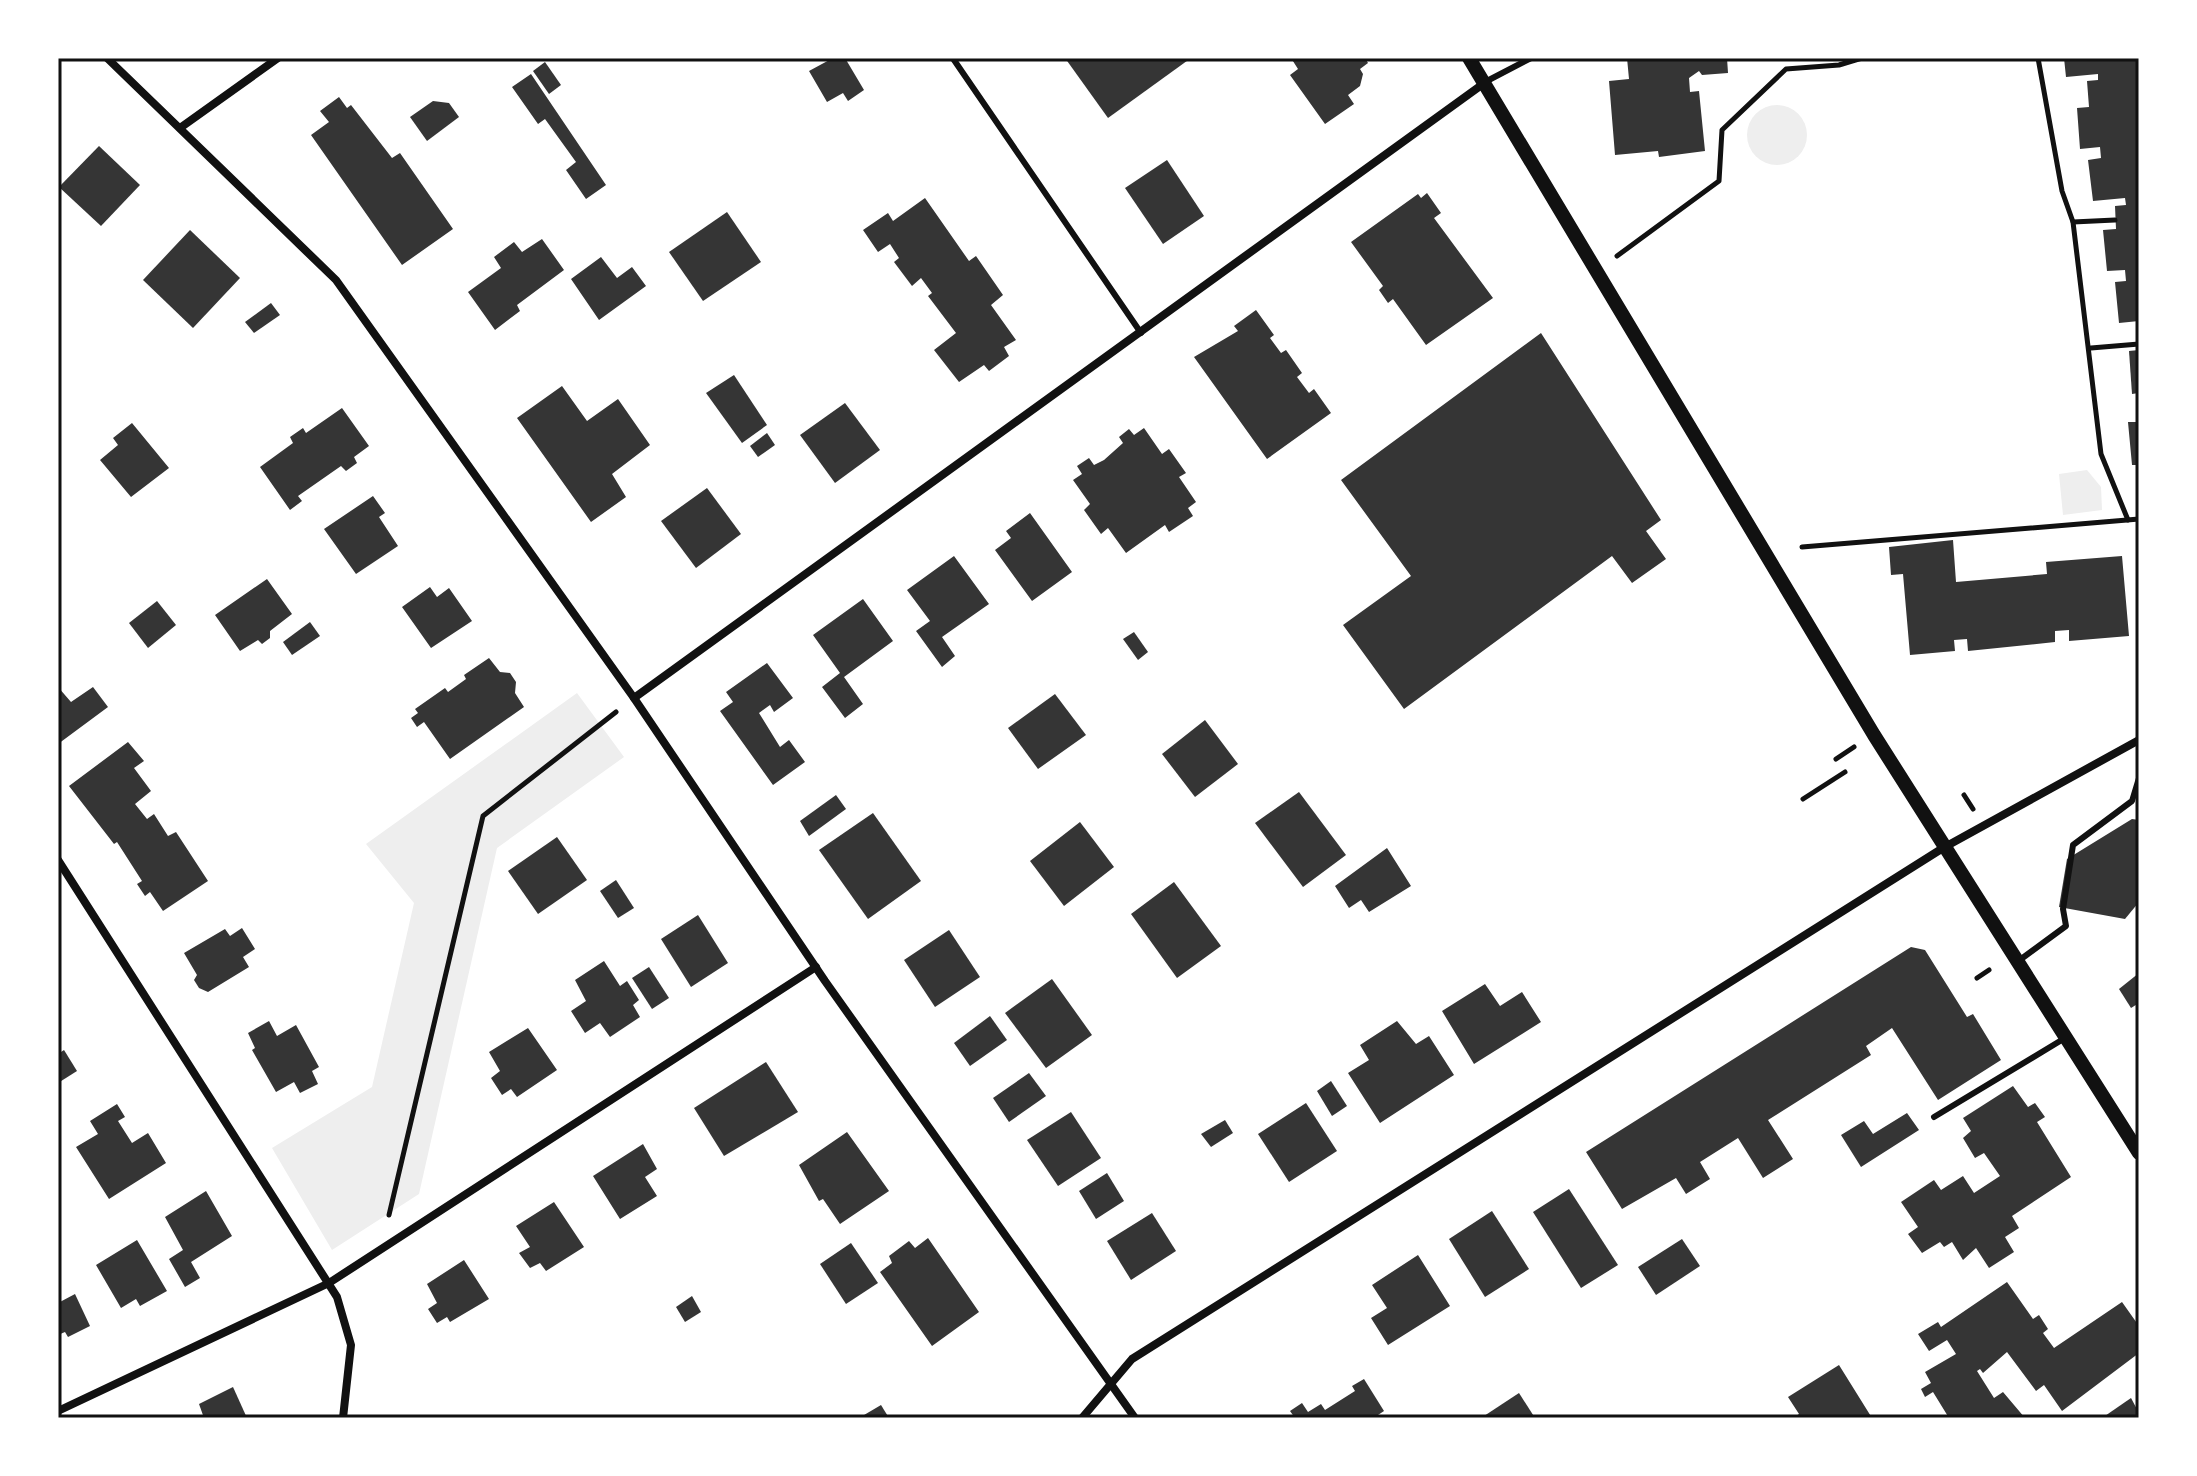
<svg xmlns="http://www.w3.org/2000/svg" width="2197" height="1476" font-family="'DejaVu Sans',sans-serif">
	<rect width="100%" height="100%" fill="#fff"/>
	<g fill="#eee">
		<circle cx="1777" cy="135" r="30"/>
		<polygon points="2087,470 2101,487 2102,510 2063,515 2059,474"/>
		<polygon points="577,693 624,757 497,848 419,1194 332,1250 272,1148 372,1087 414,903 366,844"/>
	</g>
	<g fill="#353535">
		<polygon points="833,58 845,58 864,90 848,101 843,93 827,102 809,71"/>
		<polygon points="1065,58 1191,58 1108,118"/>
		<polygon points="1291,58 1365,58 1368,63 1360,69 1363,74 1360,86 1348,95 1354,104 1325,124 1290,75 1298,69"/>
		<polygon points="1627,58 1727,58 1728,73 1702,75 1699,71 1689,78 1690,92 1699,91 1705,151 1659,157 1658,151 1615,155 1609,81 1629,79"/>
		<polygon points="2064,58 2139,58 2139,321 2119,323 2115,282 2126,281 2125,270 2107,271 2103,230 2116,229 2115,206 2126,205 2125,198 2093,201 2088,160 2101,158 2100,147 2080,149 2077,108 2089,107 2087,81 2098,80 2098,74 2066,77"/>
		<polygon points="545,62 561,85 549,94 533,71"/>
		<polygon points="531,74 606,185 586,199 566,170 576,162 545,119 538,124 512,87"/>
		<polygon points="339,97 347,108 351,105 392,158 400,153 453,229 402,265 311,135 329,122 320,111"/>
		<polygon points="433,101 449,103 459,117 427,141 410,117"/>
		<polygon points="99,146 140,185 101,226 59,187"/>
		<polygon points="1167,160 1204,216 1163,244 1125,188"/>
		<polygon points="1427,193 1441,213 1434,218 1493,298 1426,345 1393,299 1388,303 1379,290 1383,286 1351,242 1418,194 1421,198"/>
		<polygon points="925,198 969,261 976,256 1003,295 991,305 1016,340 1004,347 1009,356 989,371 984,365 959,382 934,350 956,333 928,296 932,293 921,278 912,286 894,262 899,258 890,244 878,252 863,230 888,213 893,221"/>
		<polygon points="727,212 761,262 703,301 669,252"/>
		<polygon points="190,230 240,278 193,328 143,280"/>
		<polygon points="542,239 564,270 517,305 520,311 495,330 468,292 501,268 494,257 514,242 522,252"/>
		<polygon points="601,257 617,278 632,267 646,286 599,320 571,279"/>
		<polygon points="271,303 280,315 254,333 245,322"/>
		<polygon points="1256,310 1274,335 1270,338 1281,353 1286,350 1302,373 1297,377 1309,393 1314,389 1331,413 1267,459 1194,357 1238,331 1234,326"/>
		<polygon points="1541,333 1661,520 1646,531 1666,559 1632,583 1612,556 1404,709 1343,625 1411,576 1341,480"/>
		<polygon points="2139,350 2139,393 2132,394 2129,351"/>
		<polygon points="734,375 767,425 742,443 706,393"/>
		<polygon points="562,386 587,421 618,399 650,445 612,474 626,497 591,522 517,418"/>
		<polygon points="845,403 880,450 835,483 800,435"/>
		<polygon points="342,408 369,446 354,457 357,463 346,471 341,466 298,496 302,501 290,510 260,467 293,443 290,437 303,428 306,433"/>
		<polygon points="2128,422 2139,422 2139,465 2132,465"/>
		<polygon points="132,423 169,468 131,497 100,460 118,445 113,438"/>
		<polygon points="1144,428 1162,454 1169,449 1186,473 1179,477 1196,502 1188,508 1193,516 1169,532 1165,525 1126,553 1108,528 1101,534 1084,510 1090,504 1073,480 1082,474 1077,466 1089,458 1094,465 1104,460 1123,443 1119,437 1129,429 1134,435"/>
		<polygon points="767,433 775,445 758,457 750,446"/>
		<polygon points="707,488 741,534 696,568 661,521"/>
		<polygon points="373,496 385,513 379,517 398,546 356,574 324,529"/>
		<polygon points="1030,513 1072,572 1032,601 995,550 1011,538 1006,531"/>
		<polygon points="1953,540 1956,582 2047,574 2046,562 2122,556 2129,636 2069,641 2069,630 2055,631 2055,642 1968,651 1967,639 1954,640 1955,651 1910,655 1903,574 1891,575 1889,547"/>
		<polygon points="954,556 989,604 942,637 955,656 942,667 916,631 930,621 907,590"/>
		<polygon points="267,579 292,614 270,631 270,638 262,644 258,640 240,651 215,615"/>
		<polygon points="430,587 437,597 449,588 472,621 431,648 402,607"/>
		<polygon points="863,599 893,641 844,677 863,704 845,718 822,687 840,673 813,635"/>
		<polygon points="157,601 176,625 148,648 129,623"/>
		<polygon points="310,622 320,636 292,655 283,642"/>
		<polygon points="1134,632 1148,652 1138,660 1123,639"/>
		<polygon points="489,658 500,672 510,673 516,682 515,693 524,707 450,759 424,722 417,727 411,718 418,713 415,709 445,688 448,692 466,679 464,675"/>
		<polygon points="767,663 793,698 774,712 770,705 759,713 780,747 789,740 805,762 773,785 720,711 733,702 726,692"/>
		<polygon points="58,687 71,702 93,687 108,707 58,744"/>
		<polygon points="1055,694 1086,735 1038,769 1008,728"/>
		<polygon points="1205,720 1238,764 1195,797 1162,754"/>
		<polygon points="128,742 144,761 134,768 151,791 135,804 147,819 154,814 168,836 176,832 208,881 163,911 150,892 145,896 137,884 142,881 117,842 114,844 69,786"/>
		<polygon points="1299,792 1346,855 1303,887 1255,823"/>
		<polygon points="836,795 846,809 809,836 800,821"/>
		<polygon points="873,813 921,881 868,919 819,850"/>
		<polygon points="2132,819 2139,820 2139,902 2125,919 2059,907 2067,859"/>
		<polygon points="1080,822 1114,867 1064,906 1030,861"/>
		<polygon points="557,837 587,880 538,914 508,871"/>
		<polygon points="1387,848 1411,886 1369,912 1361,900 1349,908 1335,886"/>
		<polygon points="616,880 634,908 618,918 600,891"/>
		<polygon points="1174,882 1221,946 1177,978 1131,914"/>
		<polygon points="698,915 728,963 691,987 661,939"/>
		<polygon points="242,928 255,949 243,957 249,967 208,992 199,988 194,980 197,975 184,953 225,929 230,936"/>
		<polygon points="949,930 980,977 935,1007 904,960"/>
		<polygon points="1911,947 1925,950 1967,1017 1973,1014 2001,1060 1938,1100 1892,1028 1866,1046 1871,1055 1768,1120 1793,1159 1763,1178 1738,1138 1700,1162 1710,1179 1686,1194 1676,1178 1622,1209 1586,1152"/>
		<polygon points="604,961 620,986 627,981 639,1000 633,1005 640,1017 610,1037 600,1023 585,1033 571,1011 586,1001 575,980"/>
		<polygon points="649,967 669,998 652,1009 632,978"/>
		<polygon points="2139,973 2139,1003 2131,1008 2119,989"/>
		<polygon points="1052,979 1092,1035 1046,1068 1005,1013"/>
		<polygon points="1485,984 1500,1006 1522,992 1541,1022 1474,1064 1442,1011"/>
		<polygon points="990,1016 1007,1040 970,1066 954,1043"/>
		<polygon points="269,1021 277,1036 296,1025 319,1067 312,1071 318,1084 300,1093 294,1082 276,1092 252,1050 255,1048 248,1033"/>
		<polygon points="1397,1021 1416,1044 1429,1036 1454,1075 1380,1123 1348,1073 1369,1060 1360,1045"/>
		<polygon points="528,1028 557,1070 517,1097 511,1089 502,1095 491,1078 500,1071 489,1052"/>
		<polygon points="64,1050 77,1071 58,1083 58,1054"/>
		<polygon points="766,1062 798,1112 724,1156 694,1108"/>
		<polygon points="1029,1073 1046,1096 1009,1122 993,1098"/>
		<polygon points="1331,1081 1347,1106 1332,1116 1317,1091"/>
		<polygon points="2013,1086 2028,1107 2035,1103 2045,1117 2037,1122 2071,1177 2012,1216 2019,1228 2005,1237 2014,1252 1989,1268 1976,1248 1963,1260 1952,1242 1944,1247 1940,1242 1922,1253 1908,1234 1918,1227 1901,1202 1934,1180 1941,1190 1963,1176 1974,1193 2000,1176 1984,1153 1975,1158 1963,1138 1971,1131 1963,1118"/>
		<polygon points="1306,1103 1337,1151 1289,1182 1258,1134"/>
		<polygon points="117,1104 125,1117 118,1121 132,1143 148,1133 166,1163 109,1199 76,1147 98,1134 90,1121"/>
		<polygon points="1071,1112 1101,1158 1058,1186 1027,1140"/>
		<polygon points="1907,1113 1919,1130 1861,1167 1841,1135 1864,1121 1873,1134"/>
		<polygon points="1225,1120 1233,1133 1211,1147 1201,1134"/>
		<polygon points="847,1132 889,1191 840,1224 823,1199 819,1201 799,1165"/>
		<polygon points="643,1144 657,1169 645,1177 657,1196 620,1219 593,1176"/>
		<polygon points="1107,1173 1124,1201 1096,1219 1079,1191"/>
		<polygon points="1569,1189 1618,1265 1581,1288 1533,1212"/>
		<polygon points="206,1191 232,1236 191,1262 200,1278 185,1287 169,1259 183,1250 165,1217"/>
		<polygon points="554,1202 584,1247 546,1271 540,1263 530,1268 519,1253 530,1247 516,1226"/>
		<polygon points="1492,1211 1529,1269 1485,1297 1449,1239"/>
		<polygon points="1152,1213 1176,1251 1131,1280 1107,1241"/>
		<polygon points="928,1238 979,1312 932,1346 880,1272 892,1263 889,1256 909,1241 915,1248"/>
		<polygon points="1682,1239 1700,1266 1656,1295 1638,1267"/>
		<polygon points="137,1240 167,1291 140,1306 136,1299 121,1308 96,1265"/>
		<polygon points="851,1243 878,1283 846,1304 820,1264"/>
		<polygon points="1418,1255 1450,1306 1388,1345 1371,1318 1387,1308 1372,1285"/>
		<polygon points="464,1260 489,1299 450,1322 447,1317 437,1323 428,1309 437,1303 427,1284"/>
		<polygon points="2007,1282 2033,1319 2039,1315 2048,1329 2043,1333 2054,1348 2122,1302 2139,1326 2139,1353 2062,1411 2044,1385 2036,1391 2007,1352 1983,1373 1980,1369 1977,1371 1994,1398 2003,1392 2025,1418 1949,1418 1933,1392 1925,1397 1921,1389 1931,1383 1925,1372 1956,1354 1947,1340 1929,1351 1918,1334 1938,1322 1941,1327"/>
		<polygon points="75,1294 90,1326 68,1337 65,1332 58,1335 58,1303"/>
		<polygon points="692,1296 701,1312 685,1322 676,1307"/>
		<polygon points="1839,1365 1872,1418 1793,1418 1799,1414 1788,1397"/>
		<polygon points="1364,1379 1384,1411 1378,1415 1380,1418 1295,1418 1290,1411 1302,1403 1308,1412 1321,1404 1325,1410 1355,1391 1352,1386"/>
		<polygon points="233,1387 247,1418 204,1418 199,1404"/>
		<polygon points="1519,1393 1535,1418 1481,1418"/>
		<polygon points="2131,1398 2139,1413 2132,1418 2102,1418"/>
		<polygon points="881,1405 889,1418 859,1418"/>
	</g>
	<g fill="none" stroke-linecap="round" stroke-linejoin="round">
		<g stroke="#111" stroke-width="5">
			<polyline points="2038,58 2062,191 2073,222 2101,454 2128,520"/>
			<polyline points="2073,222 2115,220"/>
			<polyline points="1617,256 1719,181 1722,130 1786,69 1839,65 1862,58"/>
			<polyline points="2091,348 2139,344"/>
			<polyline points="1802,547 2139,519"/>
			<polyline points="1836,759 1854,747"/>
			<polyline points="1964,795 1973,809"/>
			<polyline points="1803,799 1845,772"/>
			<polyline points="1977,978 1989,970"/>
			<polyline points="389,1215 483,816 616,712"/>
		</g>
		<g stroke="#111" stroke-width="6">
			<polyline points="957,58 954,60 1141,333"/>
			<polyline points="1485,82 1531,58"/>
			<polyline points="2017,962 2066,926 2063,909 2073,845 2132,801 2139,778"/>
			<polyline points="1934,1117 2065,1038"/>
		</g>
		<g stroke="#111" stroke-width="8">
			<polyline points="107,58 336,280 634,698 825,981 1135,1418"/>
			<polyline points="180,128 278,58"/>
			<polyline points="634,698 1483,84"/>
			<polyline points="58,860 337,1297 351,1345 343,1418"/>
			<polyline points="58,1411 329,1283 816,967"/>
			<polyline points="1082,1418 1132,1359 1943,848 2139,740"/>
		</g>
		<polyline stroke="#111" stroke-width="14" points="1469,58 1874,735 2139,1153"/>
	</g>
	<rect width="2197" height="1476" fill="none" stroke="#ffffff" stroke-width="120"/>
	<rect x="60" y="60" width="2077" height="1356" fill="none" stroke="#111" stroke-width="3"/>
</svg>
